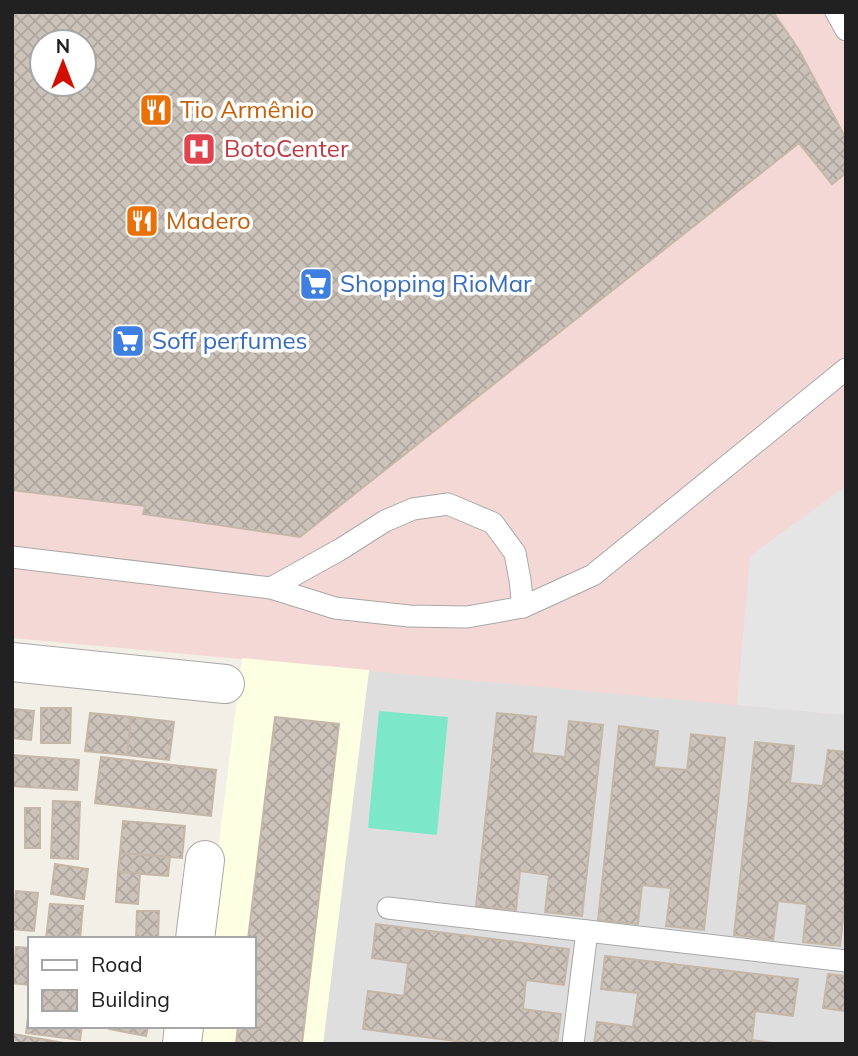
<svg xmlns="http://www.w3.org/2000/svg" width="858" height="1056" font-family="Mulish,sans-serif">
	<defs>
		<pattern id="building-cross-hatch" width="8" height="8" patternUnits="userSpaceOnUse" patternTransform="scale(1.75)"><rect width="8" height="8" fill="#cbc2b9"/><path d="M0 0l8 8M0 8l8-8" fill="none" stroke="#aea69f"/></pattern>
	</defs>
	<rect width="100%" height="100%" fill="#f2efe7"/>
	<polygon fill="#dfdede" points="369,670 846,714 846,1044 323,1044"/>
	<path fill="#f4d8d5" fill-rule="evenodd" d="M12,12H846V715L12,638ZM42,42H84V84H42Z"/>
	<polygon fill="#fdffe3" points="242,658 369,670 323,1044 194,1044 196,1026 254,1026 254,939 207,939"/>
	<polygon fill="#7de8c7" points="379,711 448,717 437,835 368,828"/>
	<polygon fill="#e5e5e5" points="846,486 846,715 737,705 750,556"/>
	<g fill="url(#building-cross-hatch)" stroke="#c5b7a7" stroke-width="2" fill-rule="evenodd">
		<path d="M12,12H773L799,50L846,139V173L832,184L799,143L300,537L143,514L145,506L12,490ZM42,42H84V84H42Z"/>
		<polygon points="41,708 71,708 70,743 41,743"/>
		<polygon points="12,709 34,711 31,740 12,738"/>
		<polygon points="90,713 131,717 127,755 85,751"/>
		<polygon points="497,713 536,717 532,753 565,757 569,721 603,725 582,916 545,912 549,875 520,871 516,910 476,906"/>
		<polygon points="131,717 174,722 169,760 127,755"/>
		<polygon points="275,717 339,724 302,1044 236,1044 238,1026 254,1026 254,939 248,939"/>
		<polygon points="619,726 658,731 654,767 687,770 691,734 725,738 704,930 666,926 671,888 642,885 638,924 598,920"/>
		<polygon points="755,742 794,746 790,783 823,786 828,750 846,752 846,893 840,946 803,942 807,904 778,901 773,940 734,935"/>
		<polygon points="12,755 79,760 77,790 12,786"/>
		<polygon points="101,757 216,770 211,816 95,803"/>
		<polygon points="53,801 80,802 78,859 51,858"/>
		<rect x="25" y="808" width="15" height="40"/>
		<polygon points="123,821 185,826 182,858 120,853"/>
		<polygon points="120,853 170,857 168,876 118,872"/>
		<polygon points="55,864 88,869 84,899 51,894"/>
		<polygon points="118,872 140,873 138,904 116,902"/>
		<polygon points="16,891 38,893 34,931 12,929"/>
		<polygon points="50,904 83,906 80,939 46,939"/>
		<polygon points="137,911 159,911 158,939 136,939"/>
		<polygon points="376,924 569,949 564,985 526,980 523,1009 561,1014 557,1044 478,1044 363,1029 368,991 404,996 408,963 372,958"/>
		<polygon points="16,947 30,948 30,985 12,983"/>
		<polygon points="605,956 798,979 793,1016 755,1011 752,1040 778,1044 594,1044 597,1022 633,1027 638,993 601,989"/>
		<polygon points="828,974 846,976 846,1011 823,1008"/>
		<polygon points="30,1003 30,1026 82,1026 80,1040 26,1033"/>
		<polygon points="109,1026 148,1026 146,1036 109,1029"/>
		<polygon points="13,1034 70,1044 12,1044"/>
	</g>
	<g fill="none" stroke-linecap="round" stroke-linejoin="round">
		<defs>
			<g id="lane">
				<polyline points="836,12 846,30"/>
				<polyline points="12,557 271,588 335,608 409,616 467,617 523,607 593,575 846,369"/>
				<polyline points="271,588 341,549 385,521 413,509 448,504 493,523 515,553 520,580 523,607"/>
				<polyline points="388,908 587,931 573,1044"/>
				<polyline points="587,931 846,961"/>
			</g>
			<g id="street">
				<polyline points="12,662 225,684"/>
				<polyline points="195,939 205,860"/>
				<polyline points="182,1044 184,1026"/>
			</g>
		</defs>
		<use href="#lane" stroke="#a8a8a8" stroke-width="23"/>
		<use href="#street" stroke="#a8a8a8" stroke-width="40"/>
		<use href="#lane" stroke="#fff" stroke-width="21"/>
		<use href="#street" stroke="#fff" stroke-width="38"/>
	</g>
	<defs>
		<symbol id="restaurant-square" viewBox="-11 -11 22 22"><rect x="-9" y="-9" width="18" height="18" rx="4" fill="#e8710a" stroke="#fff"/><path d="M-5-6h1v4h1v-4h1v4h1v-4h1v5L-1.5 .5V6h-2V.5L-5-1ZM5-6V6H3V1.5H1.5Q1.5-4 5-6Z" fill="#fff"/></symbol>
		<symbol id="hospital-square" viewBox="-11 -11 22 22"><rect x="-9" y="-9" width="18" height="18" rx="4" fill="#e0444e" stroke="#fff"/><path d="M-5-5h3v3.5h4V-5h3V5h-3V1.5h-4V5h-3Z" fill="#fff"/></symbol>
		<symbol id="supermarket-square" viewBox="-11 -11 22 22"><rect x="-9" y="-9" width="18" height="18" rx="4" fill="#3f7fe0" stroke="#fff"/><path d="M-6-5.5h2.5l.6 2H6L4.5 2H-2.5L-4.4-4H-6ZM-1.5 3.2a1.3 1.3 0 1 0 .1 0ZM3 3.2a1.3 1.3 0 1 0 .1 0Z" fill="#fff"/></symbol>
	</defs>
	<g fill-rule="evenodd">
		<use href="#restaurant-square" x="137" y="91" width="38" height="38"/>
		<use href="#hospital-square" x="180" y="130" width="38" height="38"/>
		<use href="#restaurant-square" x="123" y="202" width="38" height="38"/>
		<use href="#supermarket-square" x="297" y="265" width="38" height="38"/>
		<use href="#supermarket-square" x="109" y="322" width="38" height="38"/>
	</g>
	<g text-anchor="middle" stroke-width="7" stroke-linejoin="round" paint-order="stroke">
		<g font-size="24" fill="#c56008" stroke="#fff" text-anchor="start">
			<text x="180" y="118">Tio Armênio</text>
			<text x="166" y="229">Madero</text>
		</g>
		<g font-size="24" fill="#be3a42" stroke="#fff" text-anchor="start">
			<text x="224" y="157">BotoCenter</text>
		</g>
		<g font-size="24" fill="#366cbe" stroke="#fff" text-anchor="start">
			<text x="340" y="292">Shopping RioMar</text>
			<text x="152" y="349">Soff perfumes</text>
		</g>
	</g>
	<rect width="858" height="1056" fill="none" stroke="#212121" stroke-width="28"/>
	<rect x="28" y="937" width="228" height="91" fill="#ffffff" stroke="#a6a6a6" stroke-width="2"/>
	<rect x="42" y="960" width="35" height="10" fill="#ffffff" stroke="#a6a6a6" stroke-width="2"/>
	<text x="91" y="972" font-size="21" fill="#212121">Road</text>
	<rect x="42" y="990" width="35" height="21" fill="url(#building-cross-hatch)" stroke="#a6a6a6" stroke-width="2"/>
	<text x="91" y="1007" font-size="21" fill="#212121">Building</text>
	<g transform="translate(63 63)"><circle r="33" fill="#ffffff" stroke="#a6a6a6" stroke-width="2"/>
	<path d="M0-5L12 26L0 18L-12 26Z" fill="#d21000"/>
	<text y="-10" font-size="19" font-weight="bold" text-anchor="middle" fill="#212121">N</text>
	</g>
</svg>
